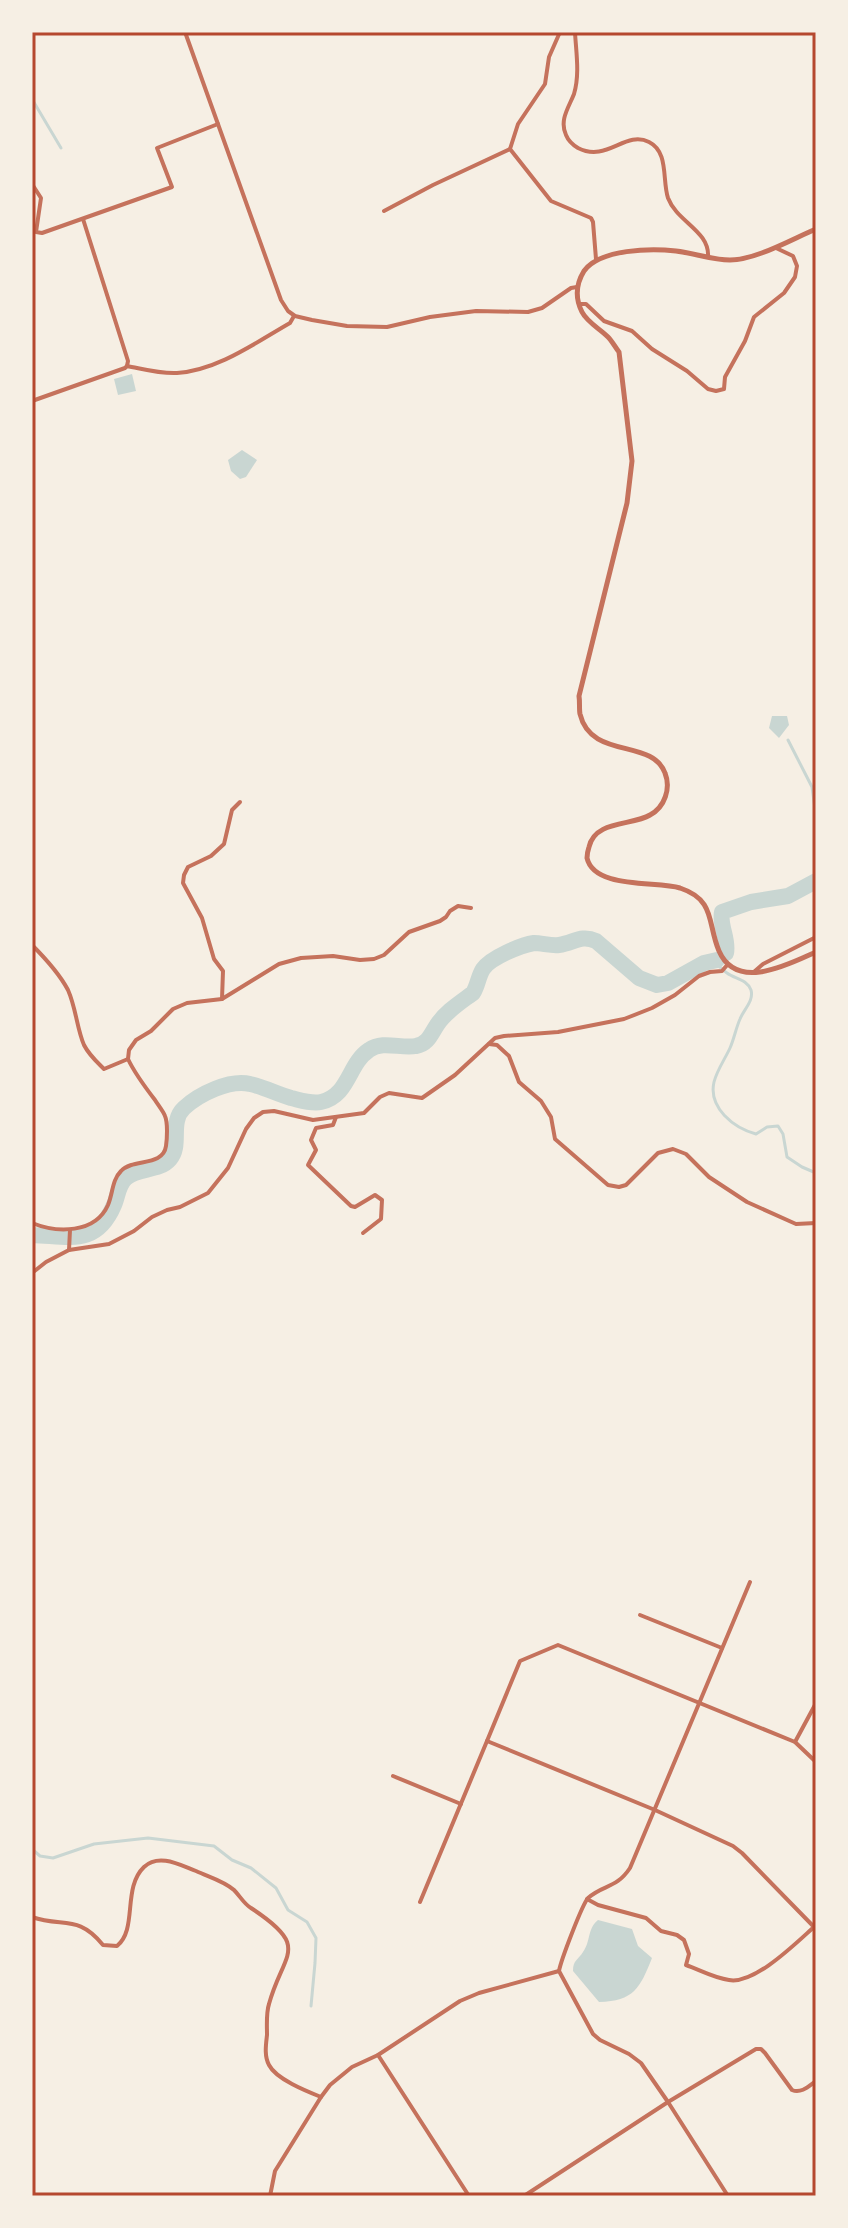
<svg xmlns="http://www.w3.org/2000/svg" width="848" height="2228" font-family="Figtree,sans-serif">
	<rect width="100%" height="100%" fill="#f6efe4"/>
	<g fill="#c9d6d2">
		<polygon points="132,374 136,391 118,395 114,379"/>
		<polygon points="242,450 257,460 246,477 240,479 231,471 228,460"/>
		<polygon points="772,716 787,716 789,725 779,738 769,728"/>
		<path d="M598,1920L632,1929L638,1946L652,1958C640,1988 634,2001 599,2002L573,1971C573,1960 578,1960 583,1952C591,1941 587,1929 598,1920Z"/>
	</g>
	<g fill="none" stroke-linecap="round" stroke-linejoin="round">
		<g stroke="#c9d6d2" stroke-width="3">
			<polyline points="32,99 61,148"/>
			<polyline points="788,740 812,787 816,816"/>
			<polyline points="811,884 815,874 816,857"/>
			<path d="M712,962C718,965 721,968 727,973C735,979 747,979 751,990C754,1001 744,1009 740,1019C736,1028 734,1039 730,1048C725,1059 717,1070 714,1082C708,1108 734,1128 756,1134L767,1127L778,1126L783,1134L787,1157L802,1167L816,1173"/>
			<polyline points="32,1849 40,1856 53,1858 94,1844 148,1838 214,1846 232,1860 251,1868 276,1888 288,1910 307,1922 316,1938 315,1963 311,2006"/>
		</g>
		<g stroke="#c9d6d2" stroke-width="16">
			<path d="M726,953C729,939 719,925 722,912L751,902L788,896L816,881"/>
			<path d="M32,1235C69,1236 96,1247 114,1205C118,1196 118,1185 126,1178C138,1167 159,1172 170,1159C182,1145 169,1122 184,1108C199,1094 230,1079 250,1084C264,1087 277,1094 291,1098C300,1100 311,1104 321,1102C349,1096 348,1064 369,1050C383,1040 401,1049 416,1046C428,1044 431,1034 437,1025C445,1012 461,1002 473,993C478,985 478,977 483,969C490,958 521,945 534,943C542,943 551,946 559,945C574,943 581,934 596,941L639,978L657,985L668,983L704,963L717,960"/>
		</g>
		<g stroke="#c5725c" stroke-width="4">
			<polyline points="185,32 281,300 288,311 295,316 312,320 347,326 387,327 430,317 476,311 528,312 542,308 571,288 577,287"/>
			<polyline points="560,32 549,57 545,84 518,124 510,149 551,201 591,218 593,222 596,259"/>
			<path d="M575,32C576,52 580,74 574,94C569,107 559,120 566,135C568,140 573,145 578,148C607,163 625,130 649,142C669,152 662,180 668,198C677,222 710,231 708,257"/>
			<polyline points="32,184 41,198 36,232 42,233 172,187 157,148 218,124"/>
			<polyline points="384,211 433,185 510,149"/>
			<polyline points="83,219 128,361 127,366"/>
			<polyline points="579,304 586,304 604,321 632,331 652,349 687,371 708,389 716,391 724,389 725,377 745,341 754,317 784,293 795,277 797,266 793,256 776,248"/>
			<path d="M32,401L125,368L127,366C143,369 160,374 177,373C218,370 255,343 290,323L294,316"/>
			<path d="M32,945C45,958 59,973 68,990C76,1008 77,1029 84,1045C89,1055 97,1062 104,1069L128,1059"/>
			<polyline points="755,971 763,964 816,937"/>
			<polyline points="222,999 223,971 214,959 202,918 183,883 184,875 188,867 211,856 224,844 232,810 240,802"/>
			<polyline points="489,1044 497,1045 509,1056 519,1082 541,1101 551,1117 555,1139 608,1185 619,1187 626,1185 658,1153 673,1149 686,1154 709,1177 747,1202 796,1224 816,1223"/>
			<polyline points="336,1117 333,1125 316,1128 311,1140 316,1150 308,1165 351,1206 355,1207 375,1195 382,1200 381,1219 363,1233"/>
			<path d="M32,1223C57,1233 95,1234 108,1205C113,1193 112,1180 121,1171C133,1158 163,1167 166,1146C167,1139 168,1123 165,1116C163,1111 158,1105 155,1100C145,1087 135,1074 128,1059L129,1050L136,1040L151,1031L173,1009L187,1003L222,999L279,964L301,958L333,956L360,960L374,959L384,955L409,932L440,921L446,917L450,911L458,906L471,908"/>
			<polyline points="69,1250 70,1230"/>
			<polyline points="32,1273 46,1262 69,1250 109,1244 134,1231 152,1217 167,1210 180,1207 208,1193 228,1168 246,1129 254,1118 263,1112 274,1111 313,1120 364,1113 380,1097 389,1093 422,1098 455,1075 495,1038 504,1036 558,1032 624,1019 652,1008 675,995 699,976 710,972 722,971 728,964"/>
			<polyline points="640,1615 722,1648"/>
			<polyline points="795,1742 816,1703"/>
			<polyline points="816,1762 795,1742 558,1645 520,1661 487,1741 655,1810 733,1846 742,1853 816,1929"/>
			<polyline points="393,1776 461,1804"/>
			<path d="M587,1899L598,1905L646,1918L661,1931L677,1935L684,1940L689,1954L686,1965C700,1970 714,1978 729,1980C754,1985 796,1943 814,1927"/>
			<polyline points="420,1902 487,1741"/>
			<path d="M32,1917C63,1928 78,1914 103,1945L117,1946C138,1929 122,1888 144,1867C159,1853 180,1865 196,1871C209,1877 224,1881 234,1890C240,1896 244,1904 251,1908C312,1948 283,1952 269,2004C266,2013 267,2025 267,2035C266,2044 264,2056 269,2065C276,2079 306,2091 321,2097"/>
			<polyline points="378,2055 469,2196"/>
			<polyline points="270,2196 275,2171 321,2097 330,2085 352,2067 378,2055 460,2001 479,1993 559,1971"/>
			<path d="M524,2196L668,2102L756,2049H761L765,2053L792,2090C801,2094 809,2086 816,2081"/>
			<path d="M728,2196L668,2102L641,2063L629,2054L600,2040L593,2034L559,1971C561,1960 582,1905 588,1898C604,1884 616,1889 630,1868L750,1582"/>
		</g>
		<path stroke="#c5725c" stroke-width="5" d="M816,229C792,239 756,260 730,260C712,260 694,253 676,251C651,248 600,249 584,271C576,284 575,298 582,312C587,322 600,329 608,337C612,341 615,347 619,352L632,461L627,503L579,696C580,702 579,709 580,714C591,760 652,738 665,773C671,788 665,807 650,815C632,826 595,820 589,847C588,850 587,855 587,858C594,889 656,881 680,888C716,900 707,923 719,951C737,992 789,964 816,952"/>
	</g>
	<rect width="848" height="2228" fill="none" stroke="#f6efe4" stroke-width="68"/>
	<rect x="34" y="34" width="780" height="2160" fill="none" stroke="#b5482f" stroke-width="3"/>
</svg>
